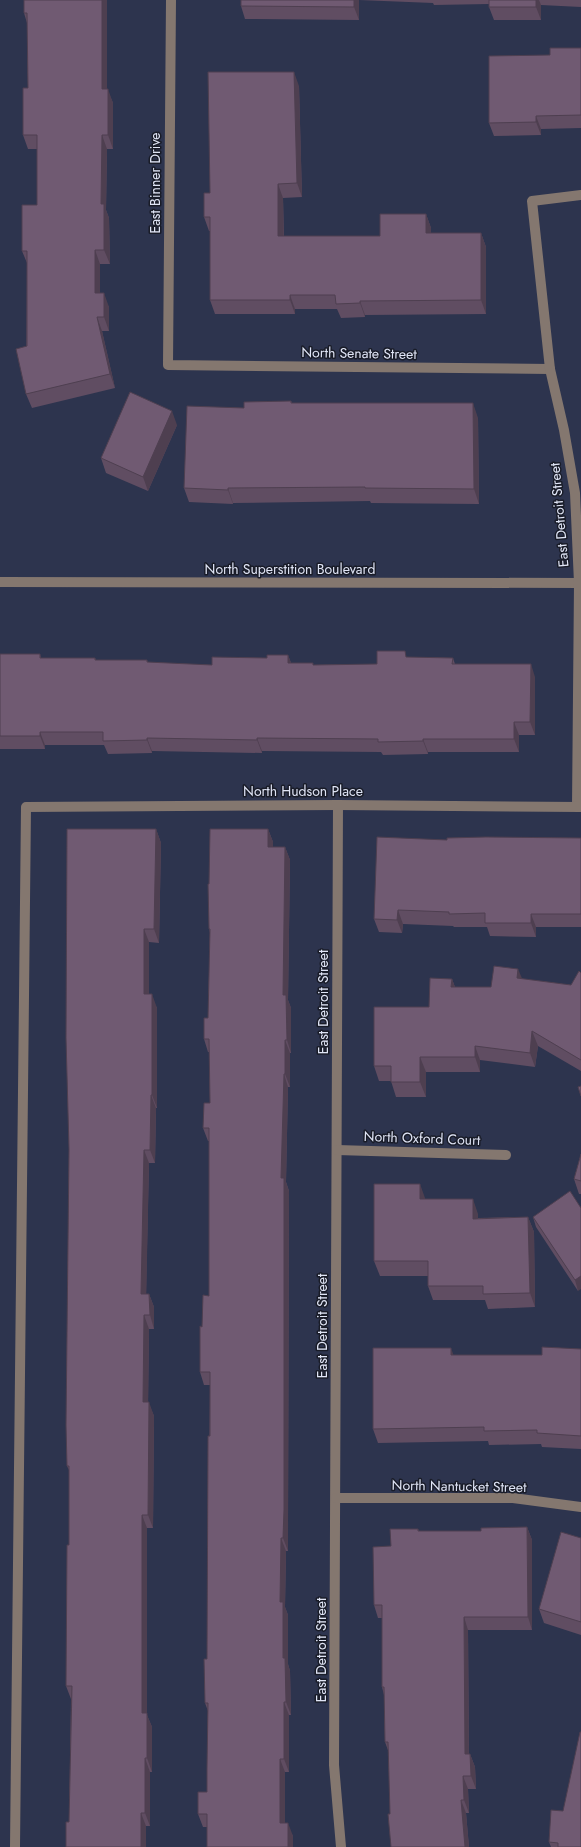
<svg xmlns="http://www.w3.org/2000/svg" width="581" height="1847" font-family="Jost,sans-serif">
	<rect width="100%" height="100%" fill="#2d344e"/>
	<g fill="none" stroke-linecap="round" stroke-linejoin="round">
		<g stroke="#84776f" stroke-width="10">
			<polyline points="171,0 168,365 550,369"/>
			<polyline points="0,582 581,583"/>
			<polyline points="338,805 334,1765 341,1847"/>
			<polyline points="577,807 579,583 575,493 564,430 550,369 532,201 581,195"/>
			<polyline points="337,1150 506,1155"/>
			<polyline points="336,1498 513,1498 581,1507"/>
			<polyline points="15,1847 26,807 338,805 581,807"/>
		</g>
	</g>
	<g fill="#604d62">
		<polygon points="24,0 107,0 107,89 113,103 113,149 107,149 106,210 109,218 110,264 100,264 100,293 109,307 109,331 102,331 115,388 32,408 26,394 27,263 22,251 37,205 37,149 28,149 23,135 28,88 27,23 24,13"/>
		<polygon points="241,0 581,0 581,7 541,5 541,20 494,20 489,7 489,4 434,5 433,3 359,0 359,20 245,19 241,6"/>
		<polygon points="581,48 581,128 541,129 541,135 494,136 489,123 550,55"/>
		<polygon points="299,86 302,197 283,198 284,236 380,236 426,214 431,228 431,233 481,233 486,247 486,314 365,315 365,317 341,318 337,309 295,309 295,314 215,314 210,300 210,231 209,231 204,217 210,193"/>
		<polygon points="291,401 292,403 478,418 479,504 371,503 370,501 233,503 233,504 189,502 184,488 244,408"/>
		<polygon points="177,425 148,491 106,473 101,458"/>
		<polygon points="0,654 40,654 41,658 95,658 96,660 147,660 148,663 212,665 288,655 291,663 313,665 377,664 408,657 453,658 455,664 535,677 535,735 519,735 519,752 428,752 428,754 383,755 381,752 262,751 262,753 152,751 152,753 108,754 104,745 45,745 45,749 0,749"/>
		<polygon points="156,829 161,843 159,943 149,942 149,994 157,1008 157,1108 156,1108 155,1163 149,1163 146,1294 149,1294 154,1307 154,1329 149,1329 148,1402 154,1416 153,1528 147,1528 147,1715 152,1727 152,1772 150,1772 150,1826 146,1826 146,1847 66,1847 69,1822 71,1699 66,1686 69,1545 69,1470 67,1466"/>
		<polygon points="268,829 273,842 273,847 285,847 290,860 288,1000 291,1008 291,1053 290,1053 290,1087 288,1087 286,1182 289,1191 288,1523 288,1551 286,1551 285,1607 288,1615 288,1664 290,1671 291,1715 289,1715 289,1772 285,1772 285,1823 293,1836 293,1847 207,1847 207,1827 203,1827 198,1814 207,1792 208,1711 205,1703 207,1659 210,1385 204,1385 200,1372 202,1327 209,1296 209,1141 208,1141 203,1128 210,1103 209,1052 208,1052 204,1039 208,1018 210,933 209,929 209,884"/>
		<polygon points="581,838 581,927 536,927 536,937 490,936 487,927 454,927 453,926 403,924 402,933 379,932 374,919 447,840"/>
		<polygon points="581,973 581,1071 538,1046 535,1067 480,1060 480,1072 426,1072 426,1097 396,1097 391,1081 379,1081 374,1066 429,1007 452,979 455,987 491,987 522,979 571,985"/>
		<polygon points="581,1154 581,1194 579,1194 574,1179"/>
		<polygon points="425,1198 425,1199 478,1214 478,1218 528,1217 534,1232 535,1307 488,1309 485,1300 433,1300 428,1286 428,1276 380,1276 374,1261"/>
		<polygon points="581,1208 578,1291 536,1227 533,1217"/>
		<polygon points="581,1349 581,1449 542,1447 541,1444 489,1445 488,1441 378,1443 373,1429 453,1355 542,1355"/>
		<polygon points="527,1527 532,1540 532,1630 468,1630 469,1754 470,1754 475,1767 476,1789 468,1789 469,1813 466,1813 469,1847 391,1847 389,1753 385,1742 384,1695 382,1687 382,1618 378,1618 374,1605 391,1546 418,1529 419,1531 481,1531"/>
		<polygon points="581,1538 581,1635 544,1623 539,1609"/>
		<polygon points="563,1811 581,1847 551,1847 549,1842"/>
	</g>
	<g fill="#4e3f50">
		<polygon points="102,0 107,0 107,103 102,89"/>
		<polygon points="354,0 359,0 359,20 354,7"/>
		<polygon points="536,0 539,0 541,5 541,20 536,7"/>
		<polygon points="294,72 299,86 302,197 297,183"/>
		<polygon points="108,89 113,103 113,149 108,135"/>
		<polygon points="536,116 541,129 541,135 536,122"/>
		<polygon points="102,135 107,149 106,210 109,218 110,264 104,250 101,204"/>
		<polygon points="278,184 283,198 284,250 278,236"/>
		<polygon points="426,214 431,228 431,247 426,233"/>
		<polygon points="481,233 486,247 486,314 481,300"/>
		<polygon points="95,250 100,264 100,307 95,293"/>
		<polygon points="104,293 109,307 109,331 104,317"/>
		<polygon points="290,295 295,309 295,314 290,300"/>
		<polygon points="360,301 365,315 365,317 360,303"/>
		<polygon points="97,317 102,331 115,388 110,374"/>
		<polygon points="473,403 478,418 479,504 474,489"/>
		<polygon points="172,411 177,425 148,491 143,477"/>
		<polygon points="228,488 233,503 233,504 228,490"/>
		<polygon points="288,655 293,668 288,663"/>
		<polygon points="531,664 535,677 535,735 530,722"/>
		<polygon points="514,722 519,735 519,752 514,739"/>
		<polygon points="40,732 45,745 45,749 40,736"/>
		<polygon points="147,738 152,751 152,753 147,740"/>
		<polygon points="257,738 262,751 262,753 257,740"/>
		<polygon points="423,739 428,752 428,754 423,741"/>
		<polygon points="156,829 161,843 159,943 154,929"/>
		<polygon points="268,829 273,842 273,860 268,847"/>
		<polygon points="285,847 290,860 288,1000 291,1008 291,1053 287,1040 283,995"/>
		<polygon points="398,910 403,924 402,933 397,920"/>
		<polygon points="531,914 536,927 536,937 531,923"/>
		<polygon points="144,929 149,942 149,1008 144,994"/>
		<polygon points="518,969 524,983 517,978"/>
		<polygon points="452,979 457,993 451,987"/>
		<polygon points="152,994 157,1008 157,1108 152,1095"/>
		<polygon points="532,1031 538,1046 535,1067 530,1053"/>
		<polygon points="285,1040 290,1053 290,1087 285,1074"/>
		<polygon points="475,1046 480,1060 480,1072 475,1057"/>
		<polygon points="420,1057 426,1072 426,1097 420,1082"/>
		<polygon points="284,1074 288,1087 286,1182 289,1191 288,1551 283,1538 281,1178"/>
		<polygon points="151,1095 156,1108 155,1163 150,1150"/>
		<polygon points="144,1150 149,1163 146,1308 141,1294"/>
		<polygon points="420,1184 425,1198 425,1214 420,1199"/>
		<polygon points="473,1199 478,1214 478,1233 473,1219"/>
		<polygon points="528,1217 534,1232 535,1307 530,1293"/>
		<polygon points="581,1276 581,1289 578,1291 575,1280"/>
		<polygon points="149,1294 154,1307 154,1329 150,1315"/>
		<polygon points="144,1315 149,1329 148,1416 143,1402"/>
		<polygon points="451,1348 456,1362 451,1355"/>
		<polygon points="149,1402 154,1416 153,1528 148,1515"/>
		<polygon points="142,1515 147,1528 147,1715 152,1727 152,1772 147,1758 142,1713"/>
		<polygon points="527,1527 532,1540 532,1630 528,1617"/>
		<polygon points="281,1538 286,1551 285,1607 288,1615 288,1664 290,1671 291,1715 286,1702 280,1602"/>
		<polygon points="464,1617 468,1630 469,1767 465,1754"/>
		<polygon points="284,1702 289,1715 289,1772 284,1759"/>
		<polygon points="470,1754 475,1767 476,1789 471,1776"/>
		<polygon points="145,1758 150,1772 150,1826 145,1813"/>
		<polygon points="280,1759 285,1772 285,1836 280,1823"/>
		<polygon points="463,1776 468,1789 469,1813 464,1800"/>
		<polygon points="461,1800 466,1813 469,1847 465,1847"/>
		<polygon points="141,1813 146,1826 146,1847 141,1847"/>
		<polygon points="288,1823 293,1836 293,1847 288,1847"/>
	</g>
	<g fill="#705a72" stroke="#4e3f50">
		<polygon points="24,0 102,0 102,89 108,89 108,135 102,135 101,204 104,204 104,250 95,250 95,293 104,293 104,317 97,317 110,374 26,394 16,349 27,346 27,251 22,251 22,205 37,205 37,135 23,135 23,88 28,88 27,13 24,13"/>
		<polygon points="241,0 354,0 354,7 241,6"/>
		<rect x="489" y="0" width="47" height="7"/>
		<polygon points="550,48 581,48 581,115 536,116 536,122 489,123 489,56 550,55"/>
		<polygon points="208,72 294,72 297,183 278,184 278,236 380,236 380,214 426,214 426,233 481,233 481,300 360,301 360,303 336,304 335,295 290,295 290,300 210,300 210,217 204,217 204,193 210,193"/>
		<polygon points="130,392 172,411 143,477 101,458"/>
		<polygon points="291,401 291,403 473,403 474,489 365,488 365,487 228,488 228,490 184,488 187,406 244,408 244,402"/>
		<polygon points="377,651 405,651 406,657 453,658 452,664 531,664 530,722 514,722 514,739 423,739 423,741 378,742 378,739 257,738 257,740 147,738 147,740 103,741 103,732 40,732 40,736 0,736 0,654 40,654 40,658 95,658 95,660 147,660 147,662 212,665 212,657 267,658 267,655 288,655 288,663 313,663 313,665 377,664"/>
		<polygon points="67,829 156,829 154,929 144,929 144,994 152,994 152,1095 151,1095 150,1150 144,1150 141,1294 149,1294 150,1315 144,1315 143,1402 149,1402 148,1515 142,1515 142,1713 147,1713 147,1758 145,1758 145,1813 141,1813 141,1847 66,1847 66,1822 69,1822 72,1686 66,1686 67,1545 69,1545 69,1466 67,1466 66,1425 69,1149 66,1038"/>
		<polygon points="210,829 268,829 268,847 285,847 283,995 286,995 287,1040 285,1040 285,1074 284,1074 281,1178 284,1178 284,1510 283,1538 281,1538 280,1602 283,1602 283,1658 285,1658 286,1702 284,1702 284,1759 280,1759 280,1823 288,1823 288,1847 207,1847 207,1814 198,1814 198,1792 207,1792 207,1768 208,1703 205,1703 204,1659 207,1659 208,1436 210,1436 210,1372 200,1372 200,1326 202,1327 203,1295 209,1296 209,1128 203,1128 204,1103 210,1103 209,1039 204,1039 204,1018 208,1018 210,929 209,929 208,884 209,884"/>
		<polygon points="377,837 447,840 447,838 486,837 581,838 581,914 531,914 531,923 485,923 485,913 449,914 449,912 398,910 397,920 374,919"/>
		<polygon points="494,966 518,969 517,978 571,985 579,971 581,973 581,1060 532,1031 530,1053 475,1046 475,1057 420,1057 420,1082 391,1082 391,1066 374,1066 374,1007 429,1007 430,978 452,979 451,987 491,987"/>
		<polygon points="581,1086 581,1096 578,1087"/>
		<polygon points="581,1154 581,1181 574,1179"/>
		<polygon points="374,1184 420,1184 420,1199 473,1199 473,1219 528,1217 530,1293 483,1294 483,1286 428,1286 428,1261 374,1261"/>
		<polygon points="570,1191 581,1208 581,1276 575,1280 533,1217"/>
		<polygon points="542,1347 581,1349 581,1436 537,1433 537,1430 484,1431 484,1427 373,1429 373,1348 451,1348 451,1355 542,1355"/>
		<polygon points="527,1527 528,1617 464,1617 465,1754 470,1754 471,1776 463,1776 464,1800 461,1800 465,1847 391,1847 388,1814 390,1814 388,1742 385,1742 384,1687 382,1687 382,1605 374,1605 373,1547 391,1546 390,1529 418,1529 418,1531 481,1531 481,1528"/>
		<polygon points="561,1532 581,1538 581,1622 539,1609"/>
		<polygon points="580,1732 581,1732 581,1847 558,1847 558,1843 549,1842 551,1810 563,1811"/>
	</g>
	<g text-anchor="middle" stroke-width="3" stroke-linejoin="round" paint-order="stroke">
		<g font-size="14" fill="#e0e5f6" stroke="#191c28">
			<text transform="translate(155 183) rotate(-90)" y="5">East Binner Drive</text>
			<text transform="translate(359 353) rotate(1)" y="5">North Senate Street</text>
			<text transform="translate(559 515) rotate(-95)" y="5">East Detroit Street</text>
			<text x="290" y="574">North Superstition Boulevard</text>
			<text x="303" y="796">North Hudson Place</text>
			<text transform="translate(323 1002) rotate(-90)" y="5">East Detroit Street</text>
			<text transform="translate(422 1138) rotate(2)" y="5">North Oxford Court</text>
			<text transform="translate(322 1326) rotate(-90)" y="5">East Detroit Street</text>
			<text transform="translate(459 1486) rotate(1)" y="5">North Nantucket Street</text>
			<text transform="translate(321 1650) rotate(-90)" y="5">East Detroit Street</text>
		</g>
	</g>
</svg>
